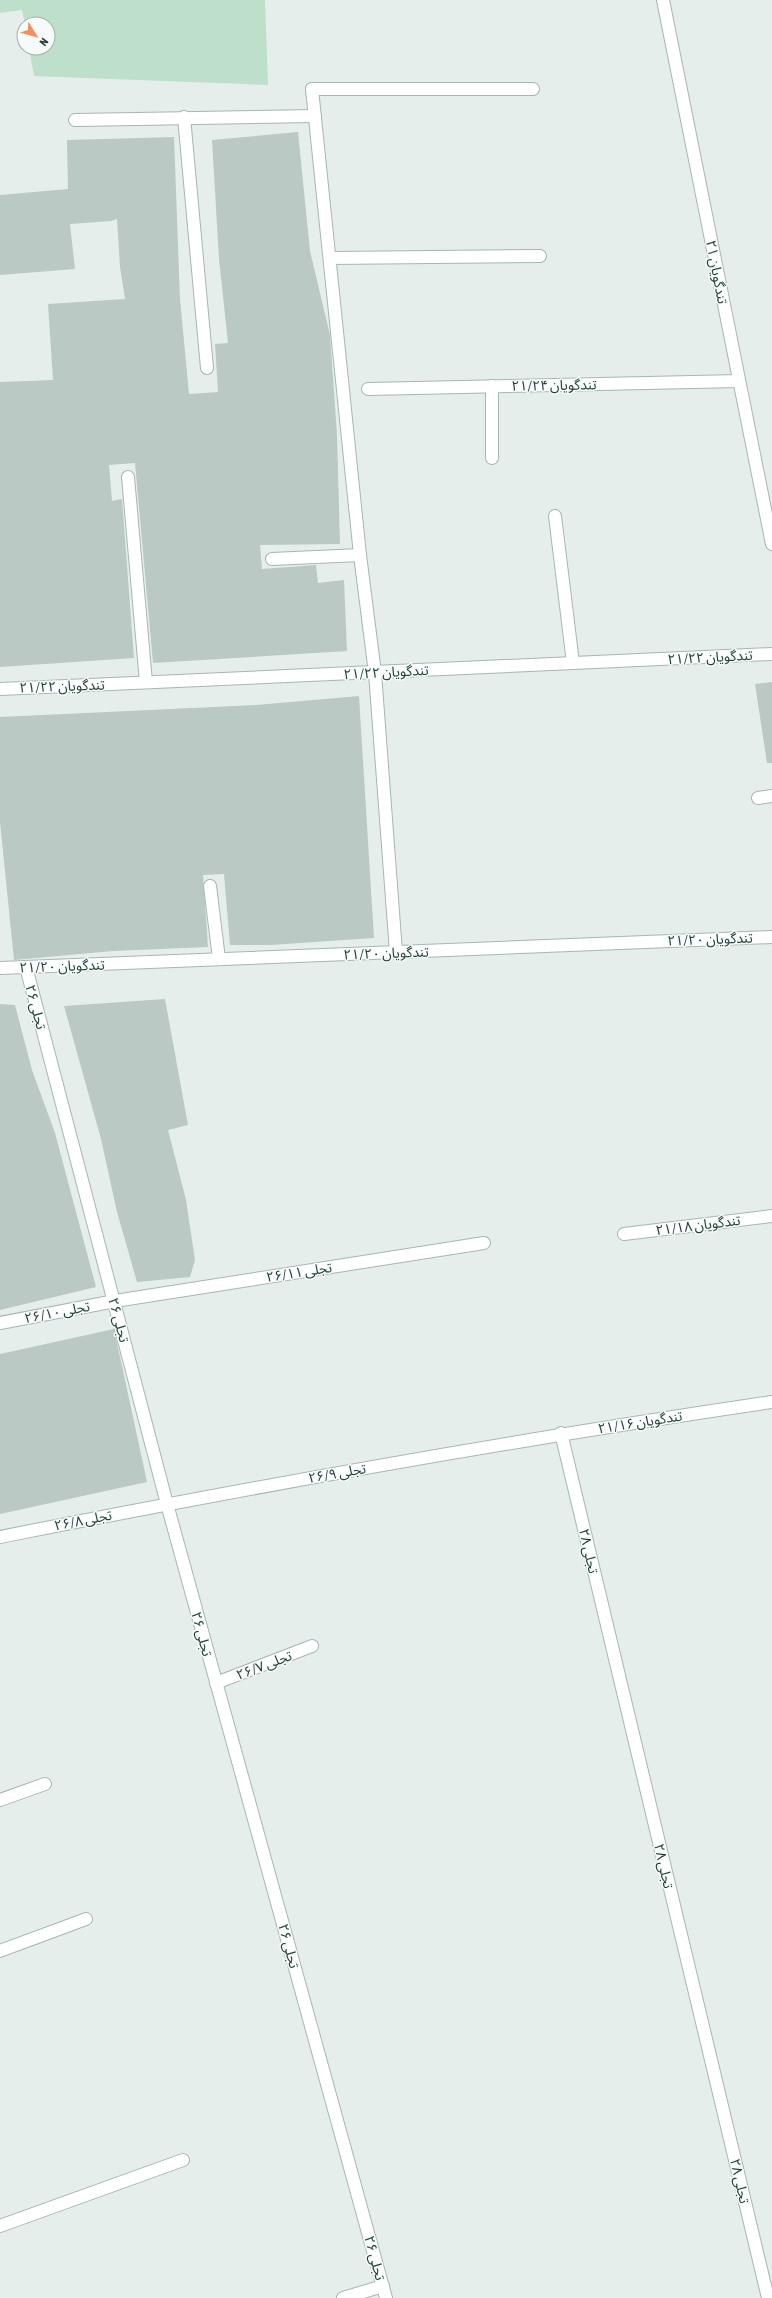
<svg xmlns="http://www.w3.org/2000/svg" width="772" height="2298" font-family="'Asap Condensed','Noto Sans Arabic',sans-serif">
	<rect width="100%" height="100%" fill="#e5eeeb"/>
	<polygon fill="#bedfca" points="0,0 265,0 268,85 34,76 29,48 48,48 48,24 25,24 22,10 0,13"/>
	<g fill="#bac9c4">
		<polygon points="298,132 310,251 330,335 337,435 340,544 260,545 262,569 316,565 318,583 344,580 347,651 153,663 135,463 109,465 112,501 122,499 134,658 0,667 0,382 53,380 48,304 125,299 120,267 117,219 111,221 70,224 75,269 0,275 0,195 68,189 67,140 174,137 180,299 189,394 218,392 215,344 228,343 219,259 212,140"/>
		<polygon points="772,682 772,763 767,763 755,684"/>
		<polygon points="359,696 374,938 271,945 230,945 224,874 203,875 208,947 113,951 14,960 0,822 0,717 256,705"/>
		<polygon points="165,999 188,1125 168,1130 186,1200 195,1260 190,1277 137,1282 117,1212 101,1139 64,1006"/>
		<polygon points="0,1004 15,1005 32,1070 55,1133 96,1287 0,1310"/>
		<polygon points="114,1329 147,1482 0,1514 0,1354"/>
	</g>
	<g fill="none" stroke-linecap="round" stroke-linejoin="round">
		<defs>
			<g id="service">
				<polyline points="312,89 533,89"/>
				<polyline points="330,258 540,256"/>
				<polyline points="128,477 146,682"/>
			</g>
			<g id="minor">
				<polyline points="663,0 772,544"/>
				<polyline points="312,89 360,555 375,673 396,952"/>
				<polyline points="184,117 207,368"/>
				<polyline points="75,120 315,116"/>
				<polyline points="492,386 492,458"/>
				<polyline points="368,389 739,381"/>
				<polyline points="555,516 573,663"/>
				<polyline points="272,559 360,555"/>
				<polyline points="0,689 772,654"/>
				<polyline points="758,798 772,796"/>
				<polyline points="210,886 219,959"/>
				<polyline points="26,967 167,1504 386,2298"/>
				<polyline points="0,968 772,937"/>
				<polyline points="624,1234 772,1216"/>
				<polyline points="0,1323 115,1301 484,1243"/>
				<polyline points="561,1433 768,2298"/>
				<path d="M0,1537C256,1486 514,1440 772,1402"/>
				<polyline points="216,1683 312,1646"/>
				<polyline points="0,1800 45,1784"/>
				<polyline points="0,1951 86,1919"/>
				<polyline points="0,2226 183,2160"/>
				<polyline points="343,2298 383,2286"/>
			</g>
		</defs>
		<use href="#service" stroke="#a7b6b3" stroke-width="14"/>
		<use href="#minor" stroke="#a7b6b3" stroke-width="14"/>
		<use href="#service" stroke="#fff" stroke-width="12"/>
		<use href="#minor" stroke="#fff" stroke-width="12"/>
	</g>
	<g text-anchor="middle" stroke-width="3" stroke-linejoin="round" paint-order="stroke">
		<g font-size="14" fill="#24403b" stroke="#f6faf8">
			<text transform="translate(717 272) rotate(79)" y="5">۲۱ تندگویان</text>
			<text transform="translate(554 385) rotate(-1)" y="5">۲۱/۲۴ تندگویان</text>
			<text transform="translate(710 657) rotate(-3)" y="5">۲۱/۲۲ تندگویان</text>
			<text transform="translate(386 672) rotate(-3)" y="5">۲۱/۲۲ تندگویان</text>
			<text transform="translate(62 686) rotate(-2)" y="5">۲۱/۲۲ تندگویان</text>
			<text transform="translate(710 939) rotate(-2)" y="5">۲۱/۲۰ تندگویان</text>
			<text transform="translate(386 953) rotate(-2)" y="5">۲۱/۲۰ تندگویان</text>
			<text transform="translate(62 966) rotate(-2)" y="5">۲۱/۲۰ تندگویان</text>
			<text transform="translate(36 1007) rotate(75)" y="5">۲۶ تجلی</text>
			<text transform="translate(698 1225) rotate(-7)" y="5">۲۱/۱۸ تندگویان</text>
			<text transform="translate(299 1272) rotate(-9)" y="5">۲۶/۱۱ تجلی</text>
			<text transform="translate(57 1312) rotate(-11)" y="5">۲۶/۱۰ تجلی</text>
			<text transform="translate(119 1320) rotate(75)" y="5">۲۶ تجلی</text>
			<text transform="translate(640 1422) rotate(-9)" y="5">۲۱/۱۶ تندگویان</text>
			<text transform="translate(337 1473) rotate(-10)" y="5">۲۶/۹ تجلی</text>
			<text transform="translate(83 1520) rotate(-11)" y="5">۲۶/۸ تجلی</text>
			<text transform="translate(589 1551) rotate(77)" y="5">۲۸ تجلی</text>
			<text transform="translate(202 1634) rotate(75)" y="5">۲۶ تجلی</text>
			<text transform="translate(264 1665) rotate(-21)" y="5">۲۶/۷ تجلی</text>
			<text transform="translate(664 1866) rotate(77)" y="5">۲۸ تجلی</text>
			<text transform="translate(289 1946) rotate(75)" y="5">۲۶ تجلی</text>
			<text transform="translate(740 2181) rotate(77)" y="5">۲۸ تجلی</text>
			<text transform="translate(375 2258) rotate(75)" y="5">۲۶ تجلی</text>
		</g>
	</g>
	<g transform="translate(36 36) rotate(127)"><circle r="19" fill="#f6faf8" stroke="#a2b0ac"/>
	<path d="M0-3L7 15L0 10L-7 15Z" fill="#f28f5f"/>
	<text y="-6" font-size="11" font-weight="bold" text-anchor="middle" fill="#24403b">N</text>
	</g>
</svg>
